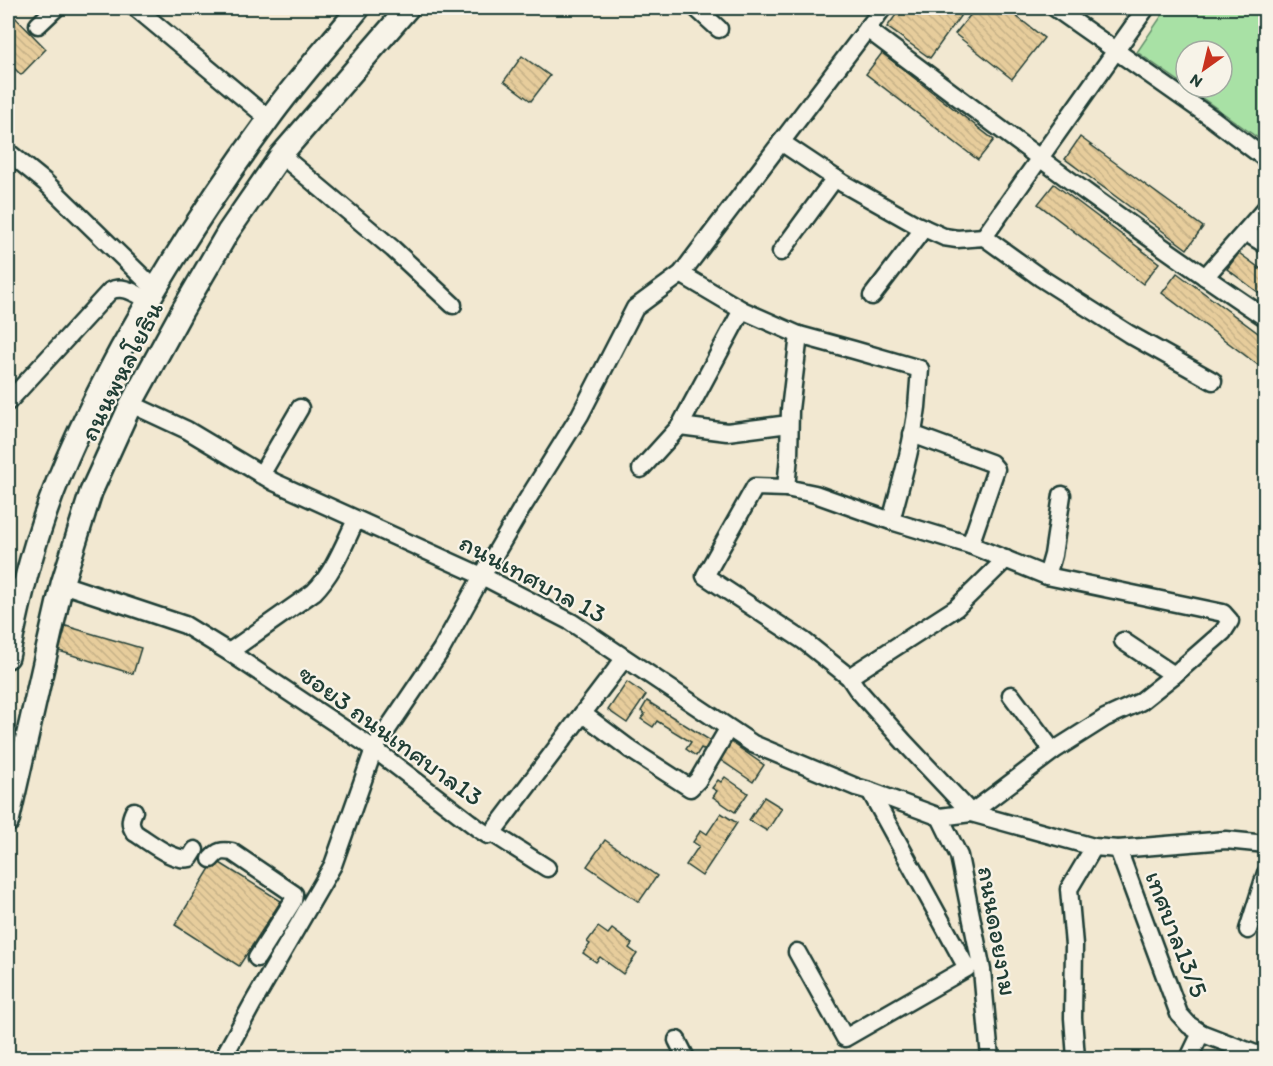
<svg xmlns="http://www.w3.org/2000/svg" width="1273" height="1066" font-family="Itim,'Playpen Sans Thai',sans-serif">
	<defs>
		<pattern id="building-back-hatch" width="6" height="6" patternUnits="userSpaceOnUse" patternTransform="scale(1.5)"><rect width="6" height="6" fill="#e7cd9c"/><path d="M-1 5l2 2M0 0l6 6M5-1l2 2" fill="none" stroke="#c6b187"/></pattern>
	</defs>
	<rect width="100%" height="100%" fill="#f2e8d1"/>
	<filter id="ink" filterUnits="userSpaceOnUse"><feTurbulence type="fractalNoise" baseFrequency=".0167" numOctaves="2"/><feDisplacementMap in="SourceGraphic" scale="12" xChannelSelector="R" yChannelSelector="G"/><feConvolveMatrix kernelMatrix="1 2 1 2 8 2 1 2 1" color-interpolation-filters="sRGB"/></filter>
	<g filter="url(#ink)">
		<polygon fill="#a8e1a5" stroke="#648f6c" stroke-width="1.5" points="1167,8 1265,8 1265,143 1187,87 1222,87 1222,51 1186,51 1186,86 1137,52"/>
		<g fill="url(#building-back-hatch)" stroke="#1f3d34" stroke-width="1.5">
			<polygon points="901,8 966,8 930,58 887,27"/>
			<polygon points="976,8 1006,8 1044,38 1012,79 955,34"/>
			<polygon points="8,10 46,49 21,75 8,62"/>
			<polygon points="882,53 994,140 978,160 866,74"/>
			<polygon points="522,56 550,76 531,101 504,81"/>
			<polygon points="1080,137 1203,227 1187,249 1065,159"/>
			<polygon points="1054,184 1159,263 1143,284 1038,204"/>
			<polygon points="1239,253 1266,273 1266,298 1227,269"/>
			<polygon points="1177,273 1266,339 1266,371 1162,293"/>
			<polygon points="66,626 141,648 133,674 59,651"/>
			<polygon points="627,682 646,695 627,723 608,710"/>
			<polygon points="647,701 711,741 705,750 701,748 696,756 686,749 691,742 657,721 653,727 641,719 645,714 641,711"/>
			<polygon points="731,742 764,765 753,782 719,759"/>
			<polygon points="725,777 748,793 735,812 713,797 717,791 712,788 718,780 721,782"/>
			<polygon points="764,797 782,808 767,831 749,820"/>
			<polygon points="721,813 737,823 702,876 686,865 699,846 693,842 701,830 707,834"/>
			<polygon points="605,840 657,876 639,902 587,866"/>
			<polygon points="215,860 281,901 239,966 175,925"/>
			<polygon points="598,927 608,934 612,929 632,944 629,948 637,954 623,974 600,957 596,962 583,953 590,944 587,942"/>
		</g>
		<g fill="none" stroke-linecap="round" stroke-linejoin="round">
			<defs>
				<g id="minor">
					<polyline points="136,8 269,119"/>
					<polyline points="696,8 719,29"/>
					<polyline points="1055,8 1213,119 1266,159"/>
					<polyline points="38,25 56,8"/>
					<path d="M867,29C998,127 1129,227 1266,318"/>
					<polyline points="781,142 844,184 915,224 944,237 957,239 984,237 1041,278 1129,334 1213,381"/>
					<polyline points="8,152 45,182 155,289"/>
					<polyline points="281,155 393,249 453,305"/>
					<polyline points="1245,232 1266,245"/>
					<polyline points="984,237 1146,8"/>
					<polyline points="781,252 835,178"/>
					<path d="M681,274L742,310L799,335L854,350L920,369C919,382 918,394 917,407C912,446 901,483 891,521"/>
					<polyline points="1205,277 1266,208"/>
					<polyline points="872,296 924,228"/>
					<path d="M8,402L110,291C123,284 136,294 148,300"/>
					<polyline points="131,404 187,430 274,482 482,576 571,622 753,744 856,787 870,791 940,817 971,813 1094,847 1118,849 1226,840 1266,844"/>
					<polyline points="680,426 727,432 789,424"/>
					<polyline points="912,434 991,463 996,469 970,545"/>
					<polyline points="641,469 680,426 742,310"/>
					<polyline points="261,475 300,408"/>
					<polygon points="755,487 786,488 815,494 891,521 970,545 1047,576 1223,613 1230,621 1223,632 1174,675 1140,702 1105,718 1053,751 971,813 904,742 857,689 849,677 804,641 705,576"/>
					<polyline points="786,488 789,456 790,410 799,335"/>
					<polyline points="1047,576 1053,555 1062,495"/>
					<polyline points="62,584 185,625 229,652 374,749 480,830 488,835 492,833 624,659"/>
					<polyline points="8,585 21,593"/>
					<polyline points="1123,641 1174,675"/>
					<path d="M229,652L314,592C334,572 344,544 356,520"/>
					<polyline points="849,677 956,608 1006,559"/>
					<polyline points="1011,695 1053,751"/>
					<polyline points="583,714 631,750 690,788 698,780 728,729"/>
					<path d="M134,811C130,819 129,825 135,833C150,842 173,862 190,858L195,850"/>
					<polyline points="940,817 959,856 982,970 990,1058"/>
					<polyline points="492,833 547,868"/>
					<polyline points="1118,849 1179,1014 1189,1025 1201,1033 1266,1058"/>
					<path d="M211,859C218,851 222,850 232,852L294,894L293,901L257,958"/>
					<polyline points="1248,930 1266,873"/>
					<polyline points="797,952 845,1038 967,968 870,791"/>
					<polyline points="677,1040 686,1058"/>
					<polyline points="223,1058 253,1003 333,865 374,749 441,650 482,576 522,508 580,415 635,308 681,274 883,8"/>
					<polyline points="1076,1058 1073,1018 1074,945 1069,889 1094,847"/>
					<polyline points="1189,1058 1201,1033"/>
				</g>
				<g id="major">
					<path d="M8,657C17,615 26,572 40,530C60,467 90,407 121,349C165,269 214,193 268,120C296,81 329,45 359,8"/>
					<polyline points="8,821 62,584 91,492 131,404 182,311 228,232 281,155 408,8"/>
				</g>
			</defs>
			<use href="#minor" stroke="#1f3d34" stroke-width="21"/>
			<use href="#major" stroke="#1f3d34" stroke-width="26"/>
			<use href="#minor" stroke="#f7f3e8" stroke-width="16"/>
			<use href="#major" stroke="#f7f3e8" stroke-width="21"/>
		</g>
	</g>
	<g text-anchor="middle" stroke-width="4.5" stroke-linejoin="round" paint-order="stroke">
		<g font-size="26" fill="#1f3d34" stroke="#f7f3e8">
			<text transform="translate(121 371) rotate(-63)" y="9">ถนนพหลโยธิน</text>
			<text transform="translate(533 578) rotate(28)" y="9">ถนนเทศบาล 13</text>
			<text transform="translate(391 735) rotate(36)" y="9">ซอย3 ถนนเทศบาล13</text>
			<text transform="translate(998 931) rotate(80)" y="9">ถนนดอยงาม</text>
			<text transform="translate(1177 934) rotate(69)" y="9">เทศบาล13/5</text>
		</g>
	</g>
	<rect width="1273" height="1066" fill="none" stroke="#f7f3e8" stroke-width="30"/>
	<rect x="15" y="15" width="1243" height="1036" fill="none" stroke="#1f3d34" stroke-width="2" filter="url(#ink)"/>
	<g transform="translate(1204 69) rotate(214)"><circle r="28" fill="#f7f3e8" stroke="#a1aaa0" stroke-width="1.5"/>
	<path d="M0-4.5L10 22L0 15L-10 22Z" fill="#c8321e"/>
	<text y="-9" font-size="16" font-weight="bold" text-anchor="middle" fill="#1f3d34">N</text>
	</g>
</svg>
